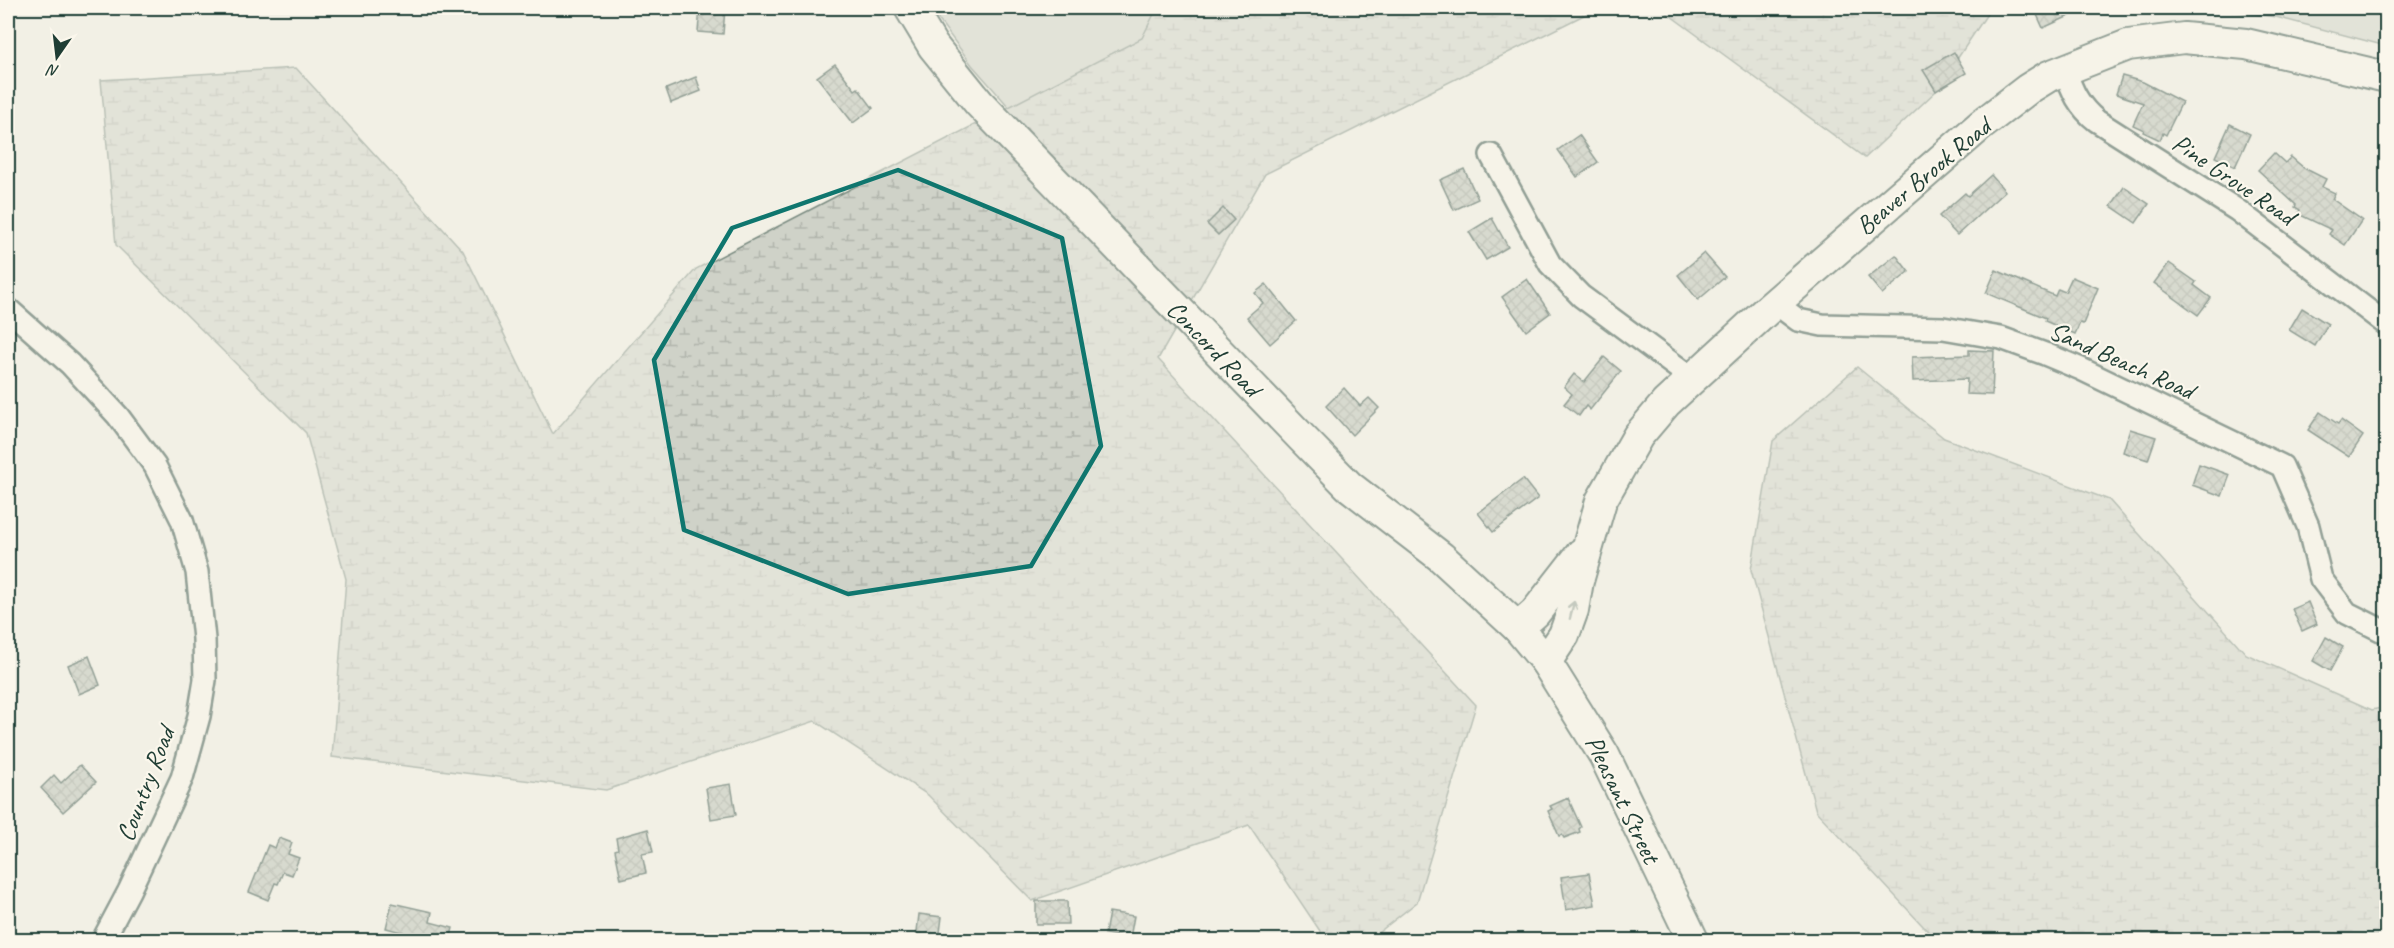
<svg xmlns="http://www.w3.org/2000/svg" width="2394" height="948" font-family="Caveat,sans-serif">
	<defs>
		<pattern id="wetland-marsh" width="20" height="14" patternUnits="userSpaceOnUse" patternTransform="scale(1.5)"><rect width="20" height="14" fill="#cfd2c8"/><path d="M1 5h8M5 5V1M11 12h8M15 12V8" fill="none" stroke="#b1b5ac"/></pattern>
		<pattern id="building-cross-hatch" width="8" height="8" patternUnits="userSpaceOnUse" patternTransform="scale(1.5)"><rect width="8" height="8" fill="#b7beb3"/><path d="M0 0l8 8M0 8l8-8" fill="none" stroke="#949c92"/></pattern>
	</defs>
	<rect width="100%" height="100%" fill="#f2f0e5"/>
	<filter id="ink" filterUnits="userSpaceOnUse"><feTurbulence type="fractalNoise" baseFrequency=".0167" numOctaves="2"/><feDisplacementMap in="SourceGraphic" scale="12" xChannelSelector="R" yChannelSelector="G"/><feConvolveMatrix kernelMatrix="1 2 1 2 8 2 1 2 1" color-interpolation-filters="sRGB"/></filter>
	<g filter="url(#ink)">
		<g fill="#cfd2c8" stroke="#77887e" stroke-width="1.5">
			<polygon points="930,8 1414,8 1024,124 972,65"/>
			<polygon points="2225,8 2386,8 2386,46 2276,17 2226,10"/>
		</g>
		<g fill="url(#wetland-marsh)" stroke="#77887e" stroke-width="1.5">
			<polygon points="1157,8 1598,8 1265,174 1158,359 1476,705 1417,902 1369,940 1326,940 1249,825 1032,901 928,795 815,721 606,790 332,757 346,579 306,433 116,245 101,80 296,68 463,251 553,434 696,269 1142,38"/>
			<polygon points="1660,8 1991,8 1936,91 1865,158"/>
			<polygon points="1857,367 1944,438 2109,500 2246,654 2372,710 2386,707 2386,940 1936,940 1816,811 1751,570 1773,441"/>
		</g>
		<g fill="url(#building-cross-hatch)" stroke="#1f3d34" stroke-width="1.5">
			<polygon points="700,8 725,8 723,34 698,32"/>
			<polygon points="2034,8 2087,8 2043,28"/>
			<polygon points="1954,52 1966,73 1936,91 1923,70"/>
			<polygon points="835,64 855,90 858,88 873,108 853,123 817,77"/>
			<polygon points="2122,76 2143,82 2182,102 2166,135 2163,133 2160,140 2143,132 2144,130 2133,125 2143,103 2116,94"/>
			<polygon points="696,77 701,91 671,103 666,89"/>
			<polygon points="2230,124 2250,134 2235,167 2215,157"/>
			<polygon points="1579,135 1598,162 1577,177 1558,150"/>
			<polygon points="2274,153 2285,163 2291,157 2304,168 2326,179 2322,187 2335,193 2332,199 2362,220 2345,245 2329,234 2332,230 2298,214 2300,210 2295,207 2296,205 2258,170"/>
			<polygon points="1464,169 1478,199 1454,210 1440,180"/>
			<polygon points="1991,175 2005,191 1957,235 1939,216 1965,193 1968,196"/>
			<polygon points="2124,187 2149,204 2136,223 2111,206"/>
			<polygon points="1223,208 1234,220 1218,235 1207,224"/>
			<polygon points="1492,218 1508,247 1486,260 1469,232"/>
			<polygon points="1704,253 1725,277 1698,300 1678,275"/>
			<polygon points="1896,255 1909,272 1882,294 1868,277"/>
			<polygon points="2169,263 2196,282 2194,285 2211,298 2198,315 2154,283"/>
			<polygon points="1996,270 2055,296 2058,289 2065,292 2072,277 2098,288 2083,324 2080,323 2075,334 2045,321 2046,318 1986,293"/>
			<polygon points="1527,279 1550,313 1526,331 1502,297"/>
			<polygon points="1266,284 1296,321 1270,344 1247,317 1263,303 1255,293"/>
			<polygon points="2302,308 2328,324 2315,346 2289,330"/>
			<polygon points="1969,350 1994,351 1992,395 1966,394 1967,379 1913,381 1912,357 1969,355"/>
			<polygon points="1604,357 1621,371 1590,410 1586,406 1579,416 1564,404 1572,394 1564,387 1574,374 1584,382"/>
			<polygon points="1344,388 1360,406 1369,398 1379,408 1352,435 1326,406"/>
			<polygon points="2320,412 2338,424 2341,420 2363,436 2349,457 2308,430"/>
			<polygon points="2130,429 2156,437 2148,460 2123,452"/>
			<polygon points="2199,464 2230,475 2222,496 2192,485"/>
			<polygon points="1523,479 1538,498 1493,532 1478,513"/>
			<polygon points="2308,602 2317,624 2302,631 2292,609"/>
			<polygon points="2326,637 2343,647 2330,671 2313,661"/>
			<polygon points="89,656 100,685 79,694 68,665"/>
			<polygon points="80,765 96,782 63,812 41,788 54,775 61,783"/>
			<polygon points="731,784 736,815 711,819 706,788"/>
			<polygon points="1568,798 1581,827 1579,829 1580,832 1564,838 1562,835 1559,836 1548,811 1552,809 1550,806"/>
			<polygon points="648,829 653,852 642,854 646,873 621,879 615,850 618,849 616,838"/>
			<polygon points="279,838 292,843 288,854 299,858 292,875 283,872 278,884 275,883 268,900 249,892 268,845 275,848"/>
			<polygon points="1589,873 1595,905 1566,910 1561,877"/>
			<polygon points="1036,901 1067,901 1068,924 1036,924"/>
			<polygon points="392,903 432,912 430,922 453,928 450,940 407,940 409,934 386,928"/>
			<polygon points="1109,912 1134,916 1130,938 1105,934"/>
			<polygon points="919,914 942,917 939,940 916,940"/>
		</g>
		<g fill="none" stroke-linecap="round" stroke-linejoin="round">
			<defs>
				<g id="street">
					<path d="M2065,70C2072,91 2079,107 2097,121L2237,210L2386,324"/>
					<polyline points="1491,155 1550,264 1581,296 1693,379"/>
					<polyline points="1775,303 1798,320 1822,325 1943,328 2001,338 2045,354 2081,369 2282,466 2308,526 2321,579 2347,613 2381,630"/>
					<polyline points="8,309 70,364 118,416 155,466 182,520 197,572 204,639 205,680 199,716 182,778 129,891 103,940"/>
				</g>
				<g id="secondary">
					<polyline points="910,8 933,46 979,103 1301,437 1349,486 1441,557 1518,628 1546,662 1604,755 1693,940"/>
					<polyline points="1518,628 1535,613 1581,554"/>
					<polyline points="1546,662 1564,635 1573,610 1578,581 1601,501 1638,436 1666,403 1765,312 1981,125 2028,89 2049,76 2128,45 2184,38 2246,44 2386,77"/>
				</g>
			</defs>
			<use href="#street" stroke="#1f3d34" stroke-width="26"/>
			<use href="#secondary" stroke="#1f3d34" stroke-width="34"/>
			<use href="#street" stroke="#fbf7ec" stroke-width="21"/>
			<use href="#secondary" stroke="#fbf7ec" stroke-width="30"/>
		</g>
		<defs><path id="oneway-shaft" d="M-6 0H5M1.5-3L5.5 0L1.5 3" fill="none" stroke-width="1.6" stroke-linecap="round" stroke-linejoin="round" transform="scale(1.5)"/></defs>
		<use stroke="#8d9a90" href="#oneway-shaft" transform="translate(1572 610) rotate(-76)"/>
	</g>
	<path d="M0 0H2394V948H0ZM898,170L1062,238L1101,446L1031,566L848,594L684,530L654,360L732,228Z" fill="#f2f0e5" fill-opacity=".55" fill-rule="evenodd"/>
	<path fill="none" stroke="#0f766e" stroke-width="4.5" stroke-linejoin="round" d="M898,170L1062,238L1101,446L1031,566L848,594L684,530L654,360L732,228Z"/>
	<g text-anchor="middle" stroke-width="4.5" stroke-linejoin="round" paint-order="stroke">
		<g font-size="26" fill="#1f3d34" stroke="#fbf7ec">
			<text transform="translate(1923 176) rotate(-40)" y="9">Beaver Brook Road</text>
			<text transform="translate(2234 179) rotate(34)" y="9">Pine Grove Road</text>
			<text transform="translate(1214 348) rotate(46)" y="9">Concord Road</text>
			<text transform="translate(2122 360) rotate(24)" y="9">Sand Beach Road</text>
			<text transform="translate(145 784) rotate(-69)" y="9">Country Road</text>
			<text transform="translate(1623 799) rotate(64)" y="9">Pleasant Street</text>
		</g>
	</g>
	<rect width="2394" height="948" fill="none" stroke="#fbf7ec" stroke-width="30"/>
	<rect x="15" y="15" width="2364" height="918" fill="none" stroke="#1f3d34" stroke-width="2" filter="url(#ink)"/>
	<g transform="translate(57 57) rotate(194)" stroke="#fbf7ec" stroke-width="4.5" paint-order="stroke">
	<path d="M0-4.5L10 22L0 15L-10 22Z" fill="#1f3d34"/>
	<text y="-9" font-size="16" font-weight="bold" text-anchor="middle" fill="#1f3d34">N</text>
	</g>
</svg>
